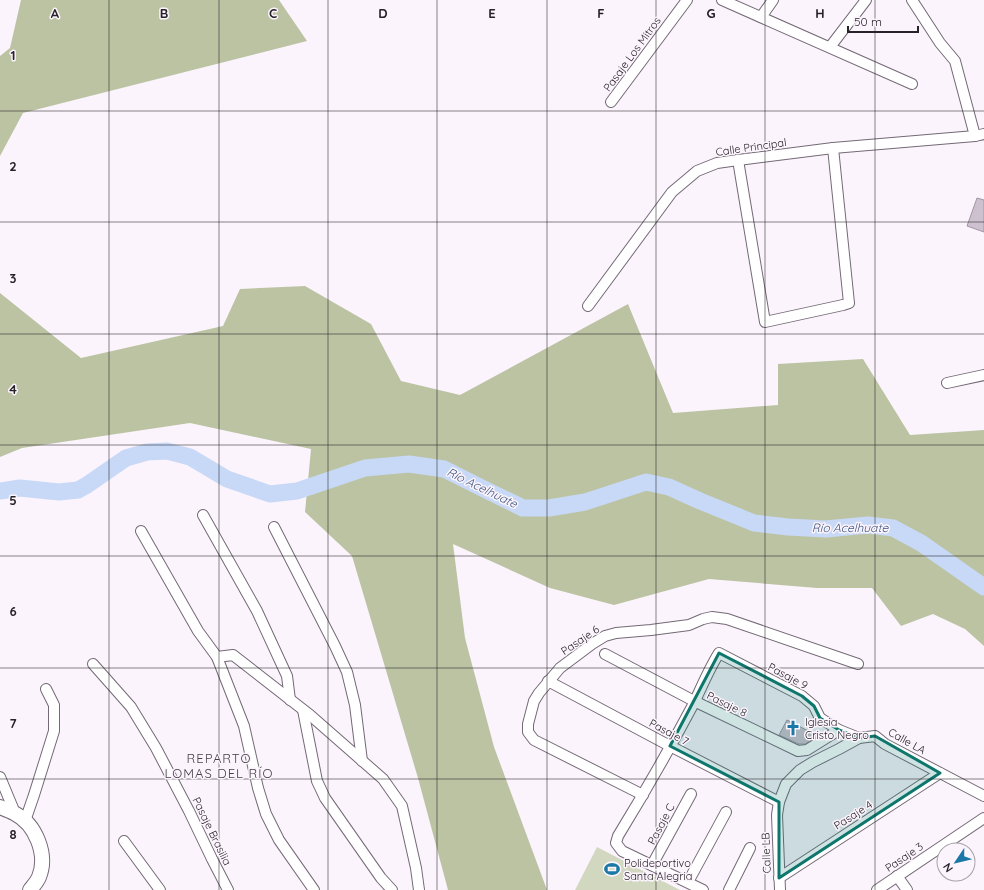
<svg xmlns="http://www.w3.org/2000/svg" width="984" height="890" font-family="Quicksand,sans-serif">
	<rect width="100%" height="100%" fill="#fcf4fd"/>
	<polygon fill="#d2d8bf" points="597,847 680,890 575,890"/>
	<g fill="#bcc3a3">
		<polygon points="21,0 279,0 307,41 23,113 0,156 0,56 10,48"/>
		<polygon points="305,286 371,324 401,381 460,395 628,304 673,413 778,405 778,364 863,359 910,435 984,430 984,646 965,629 933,614 901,626 872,588 817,588 709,579 614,605 550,588 453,544 465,638 494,747 547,890 448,890 418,778 352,556 305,512 311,449 190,423 22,448 0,457 0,293 81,358 223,326 240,289"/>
	</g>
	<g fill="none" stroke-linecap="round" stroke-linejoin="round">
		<polyline stroke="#c7d9f6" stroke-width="17" points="0,491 20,488 59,492 78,490 87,485 126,458 147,452 167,451 190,457 227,479 270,494 297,491 365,468 409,464 444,469 492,493 523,508 549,508 585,502 646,482 669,487 700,501 754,523 788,527 826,529 868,525 893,528 921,543 984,587"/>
	</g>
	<g fill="#cdc1cf" stroke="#a095a3">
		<polygon points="977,198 984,200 984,232 967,226"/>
		<polygon points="787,720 818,736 805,744 799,744 779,735"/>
	</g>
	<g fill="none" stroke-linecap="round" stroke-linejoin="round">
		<defs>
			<g id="street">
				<polyline points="722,0 912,84"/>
				<polyline points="912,0 940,43 955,61 975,136"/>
				<polyline points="761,17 773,0"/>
				<polyline points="830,47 866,0"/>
				<polyline points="611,102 687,0"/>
				<polyline points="738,160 765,322 843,305 849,303 833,148"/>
				<polyline points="588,306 672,192 697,171 717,163 738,160 833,148 975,136 984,134"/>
				<polyline points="947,383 984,375"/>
				<polyline points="203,515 257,611 287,676 290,700"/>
				<polyline points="274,527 335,646 347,672 355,705 362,761"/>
				<polyline points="141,531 198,631 217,657 244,726 258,788 266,814 279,840 314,890"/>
				<polyline points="605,654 694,701 798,751 807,750 839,730"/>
				<polyline points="217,657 233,655 310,715 383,779 402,806 416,868 419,890"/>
				<polyline points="93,664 131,707 156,748 189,811 212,859 228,890"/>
				<polyline points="548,681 670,746 779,802"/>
				<polyline points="303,710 317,781 325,798 381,878 392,890"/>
				<polyline points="0,777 15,813"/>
				<polyline points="643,795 534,740 528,732 528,724 534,701 539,693 560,668 592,644 605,636 616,633 651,630 689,625 703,619 712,617 727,619 858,664"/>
				<polyline points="25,821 34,795 54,731 54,705 46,689"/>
				<polyline points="124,841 160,890"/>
				<polyline points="652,865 691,794"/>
				<polyline points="897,876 907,890"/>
				<polyline points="779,878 940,773"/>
				<polyline points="688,882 726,812"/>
				<path d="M703,890L622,851L616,843L618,836C645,792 670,748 694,703C702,686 709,669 719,653L802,696L814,706L820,718L839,730L859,738"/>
				<polyline points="729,890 750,848"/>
				<polyline points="780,890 777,815 779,802 786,784 800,770 813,762 839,749 859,738 875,736 885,744 984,796"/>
				<polyline points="877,890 984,818"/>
			</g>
			<path id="secondary" d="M0,807C5,809 10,811 14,813C36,824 48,855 39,877C37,882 33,886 30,890"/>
		</defs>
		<use href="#street" stroke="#746976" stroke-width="12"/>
		<use href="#secondary" stroke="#746976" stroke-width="16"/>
		<use href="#street" stroke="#fff" stroke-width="10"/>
		<use href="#secondary" stroke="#fff" stroke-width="14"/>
	</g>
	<path fill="#0f766e" fill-opacity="0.2" stroke="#0f766e" stroke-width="3" stroke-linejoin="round" d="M719,653L802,696L814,706L820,718L839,730L859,738L875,736L940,773L779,878V802L670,746Z"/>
	<path fill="none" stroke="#262227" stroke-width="1" stroke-opacity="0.55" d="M109,0V890M219,0V890M328,0V890M437,0V890M547,0V890M656,0V890M765,0V890M875,0V890M0,111H984M0,222H984M0,334H984M0,445H984M0,556H984M0,668H984M0,779H984"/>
	<defs>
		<symbol id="church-bare" viewBox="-9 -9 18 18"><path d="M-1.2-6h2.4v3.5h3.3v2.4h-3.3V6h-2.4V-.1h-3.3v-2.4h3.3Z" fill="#1a78a6" stroke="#fcf4fd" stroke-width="2.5" paint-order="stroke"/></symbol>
		<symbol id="stadium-bare" viewBox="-9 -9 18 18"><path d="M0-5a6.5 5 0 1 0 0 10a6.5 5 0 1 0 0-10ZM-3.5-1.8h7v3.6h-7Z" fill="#1a78a6" stroke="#fcf4fd" stroke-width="2.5" paint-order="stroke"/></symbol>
	</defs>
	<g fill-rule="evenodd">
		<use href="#church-bare" x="782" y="717" width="22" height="22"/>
		<use href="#stadium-bare" x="601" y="858" width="22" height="22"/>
	</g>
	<g text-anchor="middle" stroke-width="3" stroke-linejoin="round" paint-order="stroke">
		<g font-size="11" fill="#262227" stroke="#fcf4fd">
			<text transform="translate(632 54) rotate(-54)" y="4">Pasaje Los Mitros</text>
			<text transform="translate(751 147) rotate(-8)" y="4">Calle Principal</text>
			<text transform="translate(580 640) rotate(-34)" y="4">Pasaje 6</text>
			<text transform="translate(788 676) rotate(28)" y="4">Pasaje 9</text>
			<text transform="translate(727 704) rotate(26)" y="4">Pasaje 8</text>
			<text transform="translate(669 732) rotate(28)" y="4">Pasaje 7</text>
			<text transform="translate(907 741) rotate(29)" y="4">Calle LA</text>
			<text transform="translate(853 815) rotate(-33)" y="4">Pasaje 4</text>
			<text transform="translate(661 824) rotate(-62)" y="4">Pasaje C</text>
			<text transform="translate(212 831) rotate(64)" y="4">Pasaje Brasilia</text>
			<text transform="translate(766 853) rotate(-92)" y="4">Calle LB</text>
			<text transform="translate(904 857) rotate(-34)" y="4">Pasaje 3</text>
		</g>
		<g font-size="11" fill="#262227" stroke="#fcf4fd" text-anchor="start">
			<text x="805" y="726">Iglesia<tspan x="805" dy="13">Cristo Negro</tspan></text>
			<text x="624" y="867">Polideportivo<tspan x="624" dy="13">Santa Alegria</tspan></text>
		</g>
		<g font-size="12" font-style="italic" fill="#3c567e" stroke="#fcf4fd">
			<text transform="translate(482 488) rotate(26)" y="4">Río Acelhuate</text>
			<text x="850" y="532">Río Acelhuate</text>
		</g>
		<g font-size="13" letter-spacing="1" fill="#483e4a" stroke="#fcf4fd">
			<text x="219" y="763">REPARTO<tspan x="219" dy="15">LOMAS DEL RÍO</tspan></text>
		</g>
	</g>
	<g font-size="13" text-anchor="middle" font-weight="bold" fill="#262227" stroke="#fcf4fd" stroke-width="3" stroke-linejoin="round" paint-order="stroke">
		<text x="55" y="18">A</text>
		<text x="164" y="18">B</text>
		<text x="273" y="18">C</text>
		<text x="383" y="18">D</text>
		<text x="492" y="18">E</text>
		<text x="601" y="18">F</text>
		<text x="711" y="18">G</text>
		<text x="820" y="18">H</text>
		<text x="13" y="60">1</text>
		<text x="13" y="171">2</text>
		<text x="13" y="283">3</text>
		<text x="13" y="394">4</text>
		<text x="13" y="505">5</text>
		<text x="13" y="616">6</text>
		<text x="13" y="728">7</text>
		<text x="13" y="839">8</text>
	</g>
	<g transform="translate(956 862) rotate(235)"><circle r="19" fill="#fcf4fd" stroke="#a6a0a7"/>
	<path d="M0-3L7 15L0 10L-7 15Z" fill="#1a78a6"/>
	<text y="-6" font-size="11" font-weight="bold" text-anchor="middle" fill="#262227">N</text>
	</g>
	<path d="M848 26v6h70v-6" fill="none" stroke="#262227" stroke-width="2"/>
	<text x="854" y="26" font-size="12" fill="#262227" stroke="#fcf4fd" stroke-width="3" paint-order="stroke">50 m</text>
</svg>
